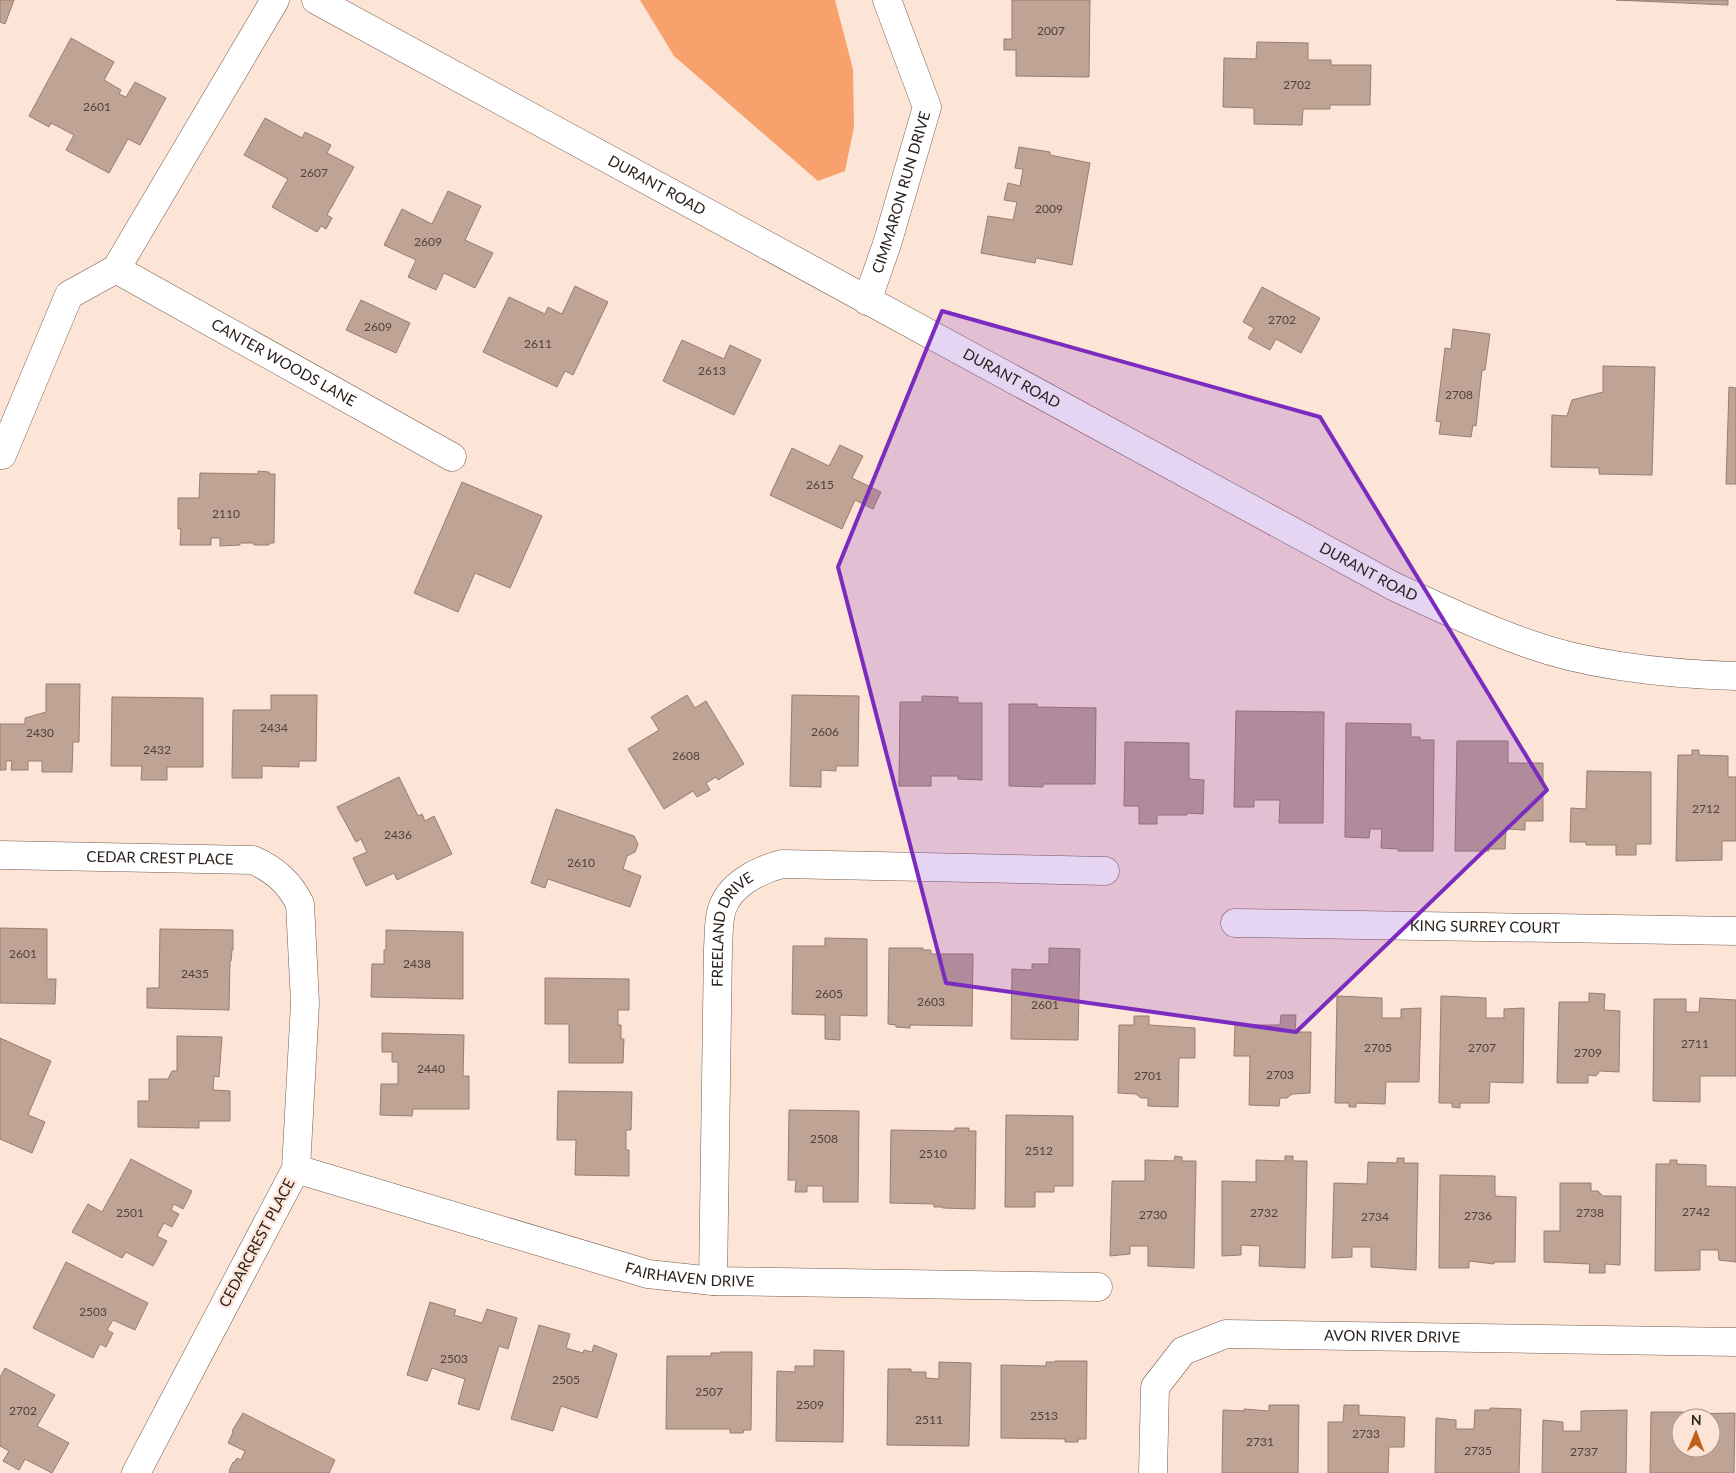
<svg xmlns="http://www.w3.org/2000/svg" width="1736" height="1473" font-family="Lato,sans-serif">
	<rect width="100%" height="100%" fill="#fce4d7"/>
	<polygon fill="#f8a16d" points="640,0 835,0 853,69 854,127 845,171 818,181 674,56"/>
	<g fill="#bfa394" stroke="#987e6f" fill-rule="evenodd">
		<polygon points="0,0 14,0 5,24 0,22"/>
		<polygon points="1012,0 1090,0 1089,77 1016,76 1016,50 1004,50 1004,39 1012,39"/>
		<polygon points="1616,0 1728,0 1728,5"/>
		<polygon points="71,38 114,62 104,80 121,90 119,94 126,97 135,82 166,98 140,145 128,139 109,173 66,150 74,135 51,123 49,127 29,116"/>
		<polygon points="1257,42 1308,43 1308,60 1331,60 1331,65 1371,65 1370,105 1330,105 1330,109 1303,109 1302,125 1254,124 1254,108 1223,107 1224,58 1256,59"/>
		<polygon points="265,118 302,138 305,132 331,145 327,153 354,167 327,215 332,218 326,229 321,226 317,232 272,207 288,179 244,155"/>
		<polygon points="1019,147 1050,152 1050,155 1090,163 1072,265 1036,258 1035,263 981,253 988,216 1013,220 1017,202 1004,200 1008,183 1020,186 1023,169 1015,168"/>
		<polygon points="448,191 481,206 465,240 493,253 475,288 444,273 436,290 408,277 416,260 384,245 402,209 432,224"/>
		<polygon points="575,286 608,302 573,375 565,371 557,387 483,352 509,297 545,314 548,307 562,314"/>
		<polygon points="1262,287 1320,318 1301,353 1276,339 1270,350 1248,338 1254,328 1243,322"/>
		<polygon points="361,300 410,323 396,353 346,330"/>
		<polygon points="1453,329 1490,334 1485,370 1482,370 1476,426 1473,425 1471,437 1439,434 1441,422 1436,421 1445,348 1451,349"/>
		<polygon points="682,340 724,359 730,345 761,360 734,415 663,381"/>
		<polygon points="1603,366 1655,367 1652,475 1599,474 1599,468 1551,467 1552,415 1567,416 1572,400 1603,392"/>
		<polygon points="1729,387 1736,388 1736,484 1726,484"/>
		<polygon points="840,445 863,456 852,478 881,492 873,509 855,500 842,529 770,495 792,448 829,466"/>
		<polygon points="258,471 269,472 269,474 275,474 274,543 269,543 269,545 254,545 254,543 240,543 240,545 220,546 220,538 211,538 211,545 180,545 181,529 178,529 178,498 199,498 200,473 258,474"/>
		<polygon points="462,482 542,516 510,588 475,573 458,612 414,593"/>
		<polygon points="46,684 80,684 79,742 73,742 72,772 42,772 42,761 28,761 28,770 11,770 12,761 6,761 6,770 0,770 0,724 25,724 25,718 46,712"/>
		<polygon points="271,695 317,695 316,761 299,761 299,767 262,766 262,778 232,778 233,710 271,710"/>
		<polygon points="687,695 695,708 706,701 744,764 718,780 716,777 706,783 710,790 697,797 693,791 664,809 628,749 659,730 651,717"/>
		<polygon points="792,695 859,696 858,766 836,766 836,771 821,770 821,787 790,786"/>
		<polygon points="922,696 958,697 958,703 982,703 982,780 958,779 958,776 931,776 931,786 899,786 900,702 922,702"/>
		<polygon points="112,697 203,698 203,767 167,767 167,780 141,780 142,766 111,766"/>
		<polygon points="1009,704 1037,704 1037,707 1096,708 1095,784 1043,784 1043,787 1009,786"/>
		<polygon points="1236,711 1324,712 1323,823 1279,823 1280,800 1254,800 1254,807 1234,807"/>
		<polygon points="1346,723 1411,724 1411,737 1420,737 1420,740 1434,740 1433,851 1398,851 1398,849 1381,848 1382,829 1370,829 1369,838 1345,837"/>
		<polygon points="1457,741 1508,741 1508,763 1543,763 1543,821 1525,821 1525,830 1506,829 1505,849 1489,849 1489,851 1455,851"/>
		<polygon points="1125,742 1189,743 1189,779 1204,780 1203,814 1187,813 1187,815 1157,815 1157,824 1139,824 1139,806 1124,806"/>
		<polygon points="1692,750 1699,750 1699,755 1728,756 1728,777 1736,777 1736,841 1722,841 1722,860 1676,861 1678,755 1692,755"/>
		<polygon points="1587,771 1651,772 1651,844 1636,844 1636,855 1616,855 1616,845 1586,845 1586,842 1570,842 1571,808 1586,809"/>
		<polygon points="399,777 418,816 422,814 425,821 434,816 452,854 397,880 394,873 366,886 353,858 367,852 361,839 356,842 337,807"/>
		<polygon points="556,809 634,836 638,844 635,852 627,856 623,869 641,876 630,907 548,879 545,888 531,883"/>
		<polygon points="0,928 47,929 47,979 56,979 55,1004 0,1003"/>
		<polygon points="160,929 233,930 233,950 232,950 231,961 230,961 229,1010 147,1008 147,988 159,988"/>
		<polygon points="386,930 463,932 463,999 371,997 372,964 384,964 384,950 386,950"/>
		<polygon points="825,938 867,939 867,1016 840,1015 840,1040 825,1039 825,1015 792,1014 793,946 825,946"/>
		<polygon points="889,948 923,948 923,950 931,950 931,954 973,954 972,1026 910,1025 910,1028 896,1027 896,1025 888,1024"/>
		<polygon points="1049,948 1080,949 1078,1040 1011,1039 1012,969 1032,970 1032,964 1049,964"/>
		<polygon points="545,978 629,979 629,1010 618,1010 618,1025 621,1025 621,1039 624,1039 623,1063 569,1063 569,1024 545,1024"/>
		<polygon points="1589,993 1605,994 1604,1010 1620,1011 1619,1072 1600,1071 1596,1076 1588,1075 1588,1083 1557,1083 1559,1002 1589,1002"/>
		<polygon points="1337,996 1382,998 1382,1018 1401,1018 1401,1009 1421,1008 1419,1082 1386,1082 1385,1104 1356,1103 1356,1107 1349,1107 1349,1103 1335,1103"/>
		<polygon points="1441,996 1486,998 1486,1018 1504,1018 1504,1009 1524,1008 1523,1083 1490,1082 1489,1103 1460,1103 1460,1108 1452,1107 1452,1103 1439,1103"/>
		<polygon points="1700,998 1736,1000 1736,1076 1700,1076 1700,1102 1653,1101 1654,999 1686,999 1686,1012 1699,1012"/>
		<polygon points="1281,1015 1296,1015 1295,1032 1311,1032 1310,1093 1292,1094 1287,1098 1280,1098 1279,1106 1249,1105 1250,1056 1234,1056 1235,1025 1280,1025"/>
		<polygon points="1134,1016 1149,1016 1149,1025 1195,1028 1195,1058 1179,1058 1178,1107 1148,1106 1148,1098 1141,1098 1136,1094 1118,1093 1119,1025 1134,1025"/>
		<polygon points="382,1033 464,1035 463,1076 469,1076 469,1109 413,1109 412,1116 380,1115 381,1084 398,1084 398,1062 392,1062 392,1052 382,1052"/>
		<polygon points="177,1036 222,1037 219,1077 214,1076 213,1090 230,1091 230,1121 199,1121 199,1128 138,1127 138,1101 149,1101 149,1079 168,1079 172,1071 177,1071"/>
		<polygon points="0,1038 51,1061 28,1115 45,1122 32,1153 0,1139"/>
		<polygon points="558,1091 632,1092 631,1130 626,1130 626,1150 629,1150 629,1176 575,1175 576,1140 557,1140"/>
		<polygon points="789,1110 859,1111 858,1202 823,1202 823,1186 807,1186 807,1192 795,1192 796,1180 788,1180"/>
		<polygon points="1006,1115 1073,1116 1073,1186 1054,1186 1054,1192 1035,1192 1035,1207 1005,1207"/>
		<polygon points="955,1128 969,1128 969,1131 976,1131 975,1209 943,1208 943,1207 934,1207 934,1204 890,1203 891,1130 955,1131"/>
		<polygon points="1175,1156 1182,1157 1182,1161 1196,1161 1194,1268 1148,1266 1148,1246 1130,1246 1130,1254 1110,1256 1112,1181 1145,1181 1145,1160 1174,1161"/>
		<polygon points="1285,1156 1293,1156 1293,1161 1307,1161 1305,1268 1259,1266 1260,1246 1241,1245 1241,1255 1222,1256 1222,1181 1256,1182 1256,1160 1285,1161"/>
		<polygon points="1397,1158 1404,1158 1404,1163 1418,1163 1416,1270 1371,1267 1371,1247 1352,1247 1352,1257 1332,1258 1334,1183 1367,1184 1368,1162 1397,1163"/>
		<polygon points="131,1159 192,1191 183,1209 174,1204 171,1210 179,1214 172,1227 164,1223 157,1236 167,1241 153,1266 126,1252 122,1258 72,1232 88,1204 102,1212"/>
		<polygon points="1670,1160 1677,1160 1677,1164 1706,1165 1706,1186 1736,1187 1736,1262 1719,1260 1718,1250 1700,1250 1700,1270 1655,1271 1656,1164 1670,1164"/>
		<polygon points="1440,1175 1495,1176 1495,1196 1516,1197 1515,1262 1494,1262 1494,1264 1469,1261 1469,1268 1439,1268"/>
		<polygon points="1560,1183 1591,1183 1591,1191 1598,1191 1603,1196 1621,1196 1620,1265 1605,1264 1605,1273 1589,1273 1590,1264 1544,1262 1544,1231 1560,1231"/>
		<polygon points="66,1262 148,1303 135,1330 113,1320 107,1330 113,1333 106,1347 100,1344 93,1358 33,1328"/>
		<polygon points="430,1302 456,1310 454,1315 482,1323 487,1309 517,1318 508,1349 499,1346 479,1410 458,1404 465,1379 432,1368 427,1381 407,1375"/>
		<polygon points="539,1325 570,1334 566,1348 583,1353 584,1350 592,1352 594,1345 617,1354 597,1418 561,1406 553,1431 511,1419"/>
		<polygon points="814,1350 844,1351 843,1442 776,1441 777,1371 795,1372 795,1366 814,1366"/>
		<polygon points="720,1352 752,1352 751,1430 744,1430 743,1433 730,1433 730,1429 666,1429 667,1356 711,1356 711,1353 720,1353"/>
		<polygon points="1055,1361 1087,1361 1086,1439 1078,1439 1078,1442 1065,1442 1065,1439 1001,1438 1001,1365 1046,1366 1046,1362 1055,1362"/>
		<polygon points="939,1362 971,1363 969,1446 887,1445 888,1369 911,1369 911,1372 926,1372 926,1378 939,1379"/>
		<polygon points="5,1368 55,1395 37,1426 69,1443 52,1473 25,1459 19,1470 3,1461 9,1451 0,1446 0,1377"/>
		<polygon points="1269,1405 1299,1405 1298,1473 1222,1473 1223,1410 1244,1411 1244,1409 1269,1411"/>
		<polygon points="1344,1405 1359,1405 1359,1415 1405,1417 1404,1447 1389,1447 1388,1473 1328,1473 1328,1422 1343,1422"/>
		<polygon points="1490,1408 1521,1409 1519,1473 1435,1473 1436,1418 1456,1420 1456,1429 1474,1429 1475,1410 1490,1410"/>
		<polygon points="1627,1410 1626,1473 1542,1473 1543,1420 1563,1422 1563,1431 1581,1431 1581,1411"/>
		<path d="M1651,1412H1683V1414L1735,1413L1734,1473H1650ZM1681,1418H1711V1448H1681Z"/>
		<polygon points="243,1413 335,1460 329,1473 229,1473 230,1471 229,1471 233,1462 234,1463 237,1458 241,1460 245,1451 228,1443 233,1432 232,1431"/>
	</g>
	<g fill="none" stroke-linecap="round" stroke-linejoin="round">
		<defs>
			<g id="minor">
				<path id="s1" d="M316,0L1393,586C1438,607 1483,628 1529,644C1593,667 1669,674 1736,676"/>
				<path id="s2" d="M116,269L452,457"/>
				<path id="s3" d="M867,301L887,244L927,107L887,0"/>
				<polyline points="2,455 69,295 116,269 275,0"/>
				<path id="s4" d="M0,855L253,860C275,870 289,882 300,904L305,1003L296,1169L136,1473"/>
				<path id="s5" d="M1235,923L1736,931"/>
				<path id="s6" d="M296,1169L648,1274L713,1281L1098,1287"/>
				<path id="s7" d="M713,1281L718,948C719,935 718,921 722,909C730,884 759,870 782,864L1105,871"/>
				<path id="s8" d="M1153,1473L1155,1387L1183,1351L1226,1334L1736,1342"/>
			</g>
		</defs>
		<use href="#minor" stroke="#745c4e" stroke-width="29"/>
		<use href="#minor" stroke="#fff" stroke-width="28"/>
	</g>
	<path fill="#7b2cbf" fill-opacity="0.2" stroke="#7b2cbf" stroke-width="4" stroke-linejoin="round" d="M942,311L1320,417L1547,790L1296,1032L946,983L838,567Z"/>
	<g text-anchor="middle" stroke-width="5" stroke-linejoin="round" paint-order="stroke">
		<g font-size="12" fill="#51423a">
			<text x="1051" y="35">2007</text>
			<text x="1297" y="89">2702</text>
			<text x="97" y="111">2601</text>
			<text x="314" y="177">2607</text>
			<text x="1049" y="213">2009</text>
			<text x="428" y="246">2609</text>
			<text x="1282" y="324">2702</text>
			<text x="378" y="331">2609</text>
			<text x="538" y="348">2611</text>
			<text x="712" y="375">2613</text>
			<text x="1459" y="399">2708</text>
			<text x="820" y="489">2615</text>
			<text x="226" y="518">2110</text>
			<text x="274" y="732">2434</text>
			<text x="825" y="736">2606</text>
			<text x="40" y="737">2430</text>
			<text x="157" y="754">2432</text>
			<text x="686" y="760">2608</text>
			<text x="1706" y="813">2712</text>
			<text x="398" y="839">2436</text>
			<text x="581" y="867">2610</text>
			<text x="23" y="958">2601</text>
			<text x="417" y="968">2438</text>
			<text x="195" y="978">2435</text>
			<text x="829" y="998">2605</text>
			<text x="931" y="1006">2603</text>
			<text x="1045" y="1009">2601</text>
			<text x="1695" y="1048">2711</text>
			<text x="1378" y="1052">2705</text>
			<text x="1482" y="1052">2707</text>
			<text x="1588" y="1057">2709</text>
			<text x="431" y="1073">2440</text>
			<text x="1280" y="1079">2703</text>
			<text x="1148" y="1080">2701</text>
			<text x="824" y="1143">2508</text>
			<text x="1039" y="1155">2512</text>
			<text x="933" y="1158">2510</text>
			<text x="1696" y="1216">2742</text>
			<text x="130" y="1217">2501</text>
			<text x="1264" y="1217">2732</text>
			<text x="1590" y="1217">2738</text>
			<text x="1153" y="1219">2730</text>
			<text x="1478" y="1220">2736</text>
			<text x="1375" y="1221">2734</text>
			<text x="93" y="1316">2503</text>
			<text x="454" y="1363">2503</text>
			<text x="566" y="1384">2505</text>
			<text x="709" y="1396">2507</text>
			<text x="810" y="1409">2509</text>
			<text x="23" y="1415">2702</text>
			<text x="1044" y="1420">2513</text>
			<text x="929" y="1424">2511</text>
			<text x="1366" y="1438">2733</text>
			<text x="1260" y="1446">2731</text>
			<text x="1478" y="1455">2735</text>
			<text x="1584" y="1456">2737</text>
		</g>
		<g font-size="15" fill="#2c221c" stroke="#fce4d7">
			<text dy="5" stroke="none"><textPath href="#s1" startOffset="388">DURANT ROAD</textPath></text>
			<text dy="5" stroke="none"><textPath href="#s3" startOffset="114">CIMMARON RUN DRIVE</textPath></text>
			<text dy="5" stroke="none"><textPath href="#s2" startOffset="192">CANTER WOODS LANE</textPath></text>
			<text dy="5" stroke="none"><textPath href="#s1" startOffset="792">DURANT ROAD</textPath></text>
			<text dy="5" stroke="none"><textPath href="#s1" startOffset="1198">DURANT ROAD</textPath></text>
			<text dy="5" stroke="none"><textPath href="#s4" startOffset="160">CEDAR CREST PLACE</textPath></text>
			<text dy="5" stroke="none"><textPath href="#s5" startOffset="250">KING SURREY COURT</textPath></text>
			<text dy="5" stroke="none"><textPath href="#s7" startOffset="356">FREELAND DRIVE</textPath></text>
			<text transform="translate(257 1243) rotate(-62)" y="5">CEDARCREST PLACE</text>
			<text dy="5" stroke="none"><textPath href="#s6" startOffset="409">FAIRHAVEN DRIVE</textPath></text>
			<text dy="5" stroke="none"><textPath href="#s8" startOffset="344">AVON RIVER DRIVE</textPath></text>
		</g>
	</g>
	<g transform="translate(1696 1433) rotate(1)"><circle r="24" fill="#fce4d7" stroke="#a9968c"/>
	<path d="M0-4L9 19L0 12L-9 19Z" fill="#c0611a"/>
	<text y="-8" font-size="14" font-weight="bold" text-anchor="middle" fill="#2c221c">N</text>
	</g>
</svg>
